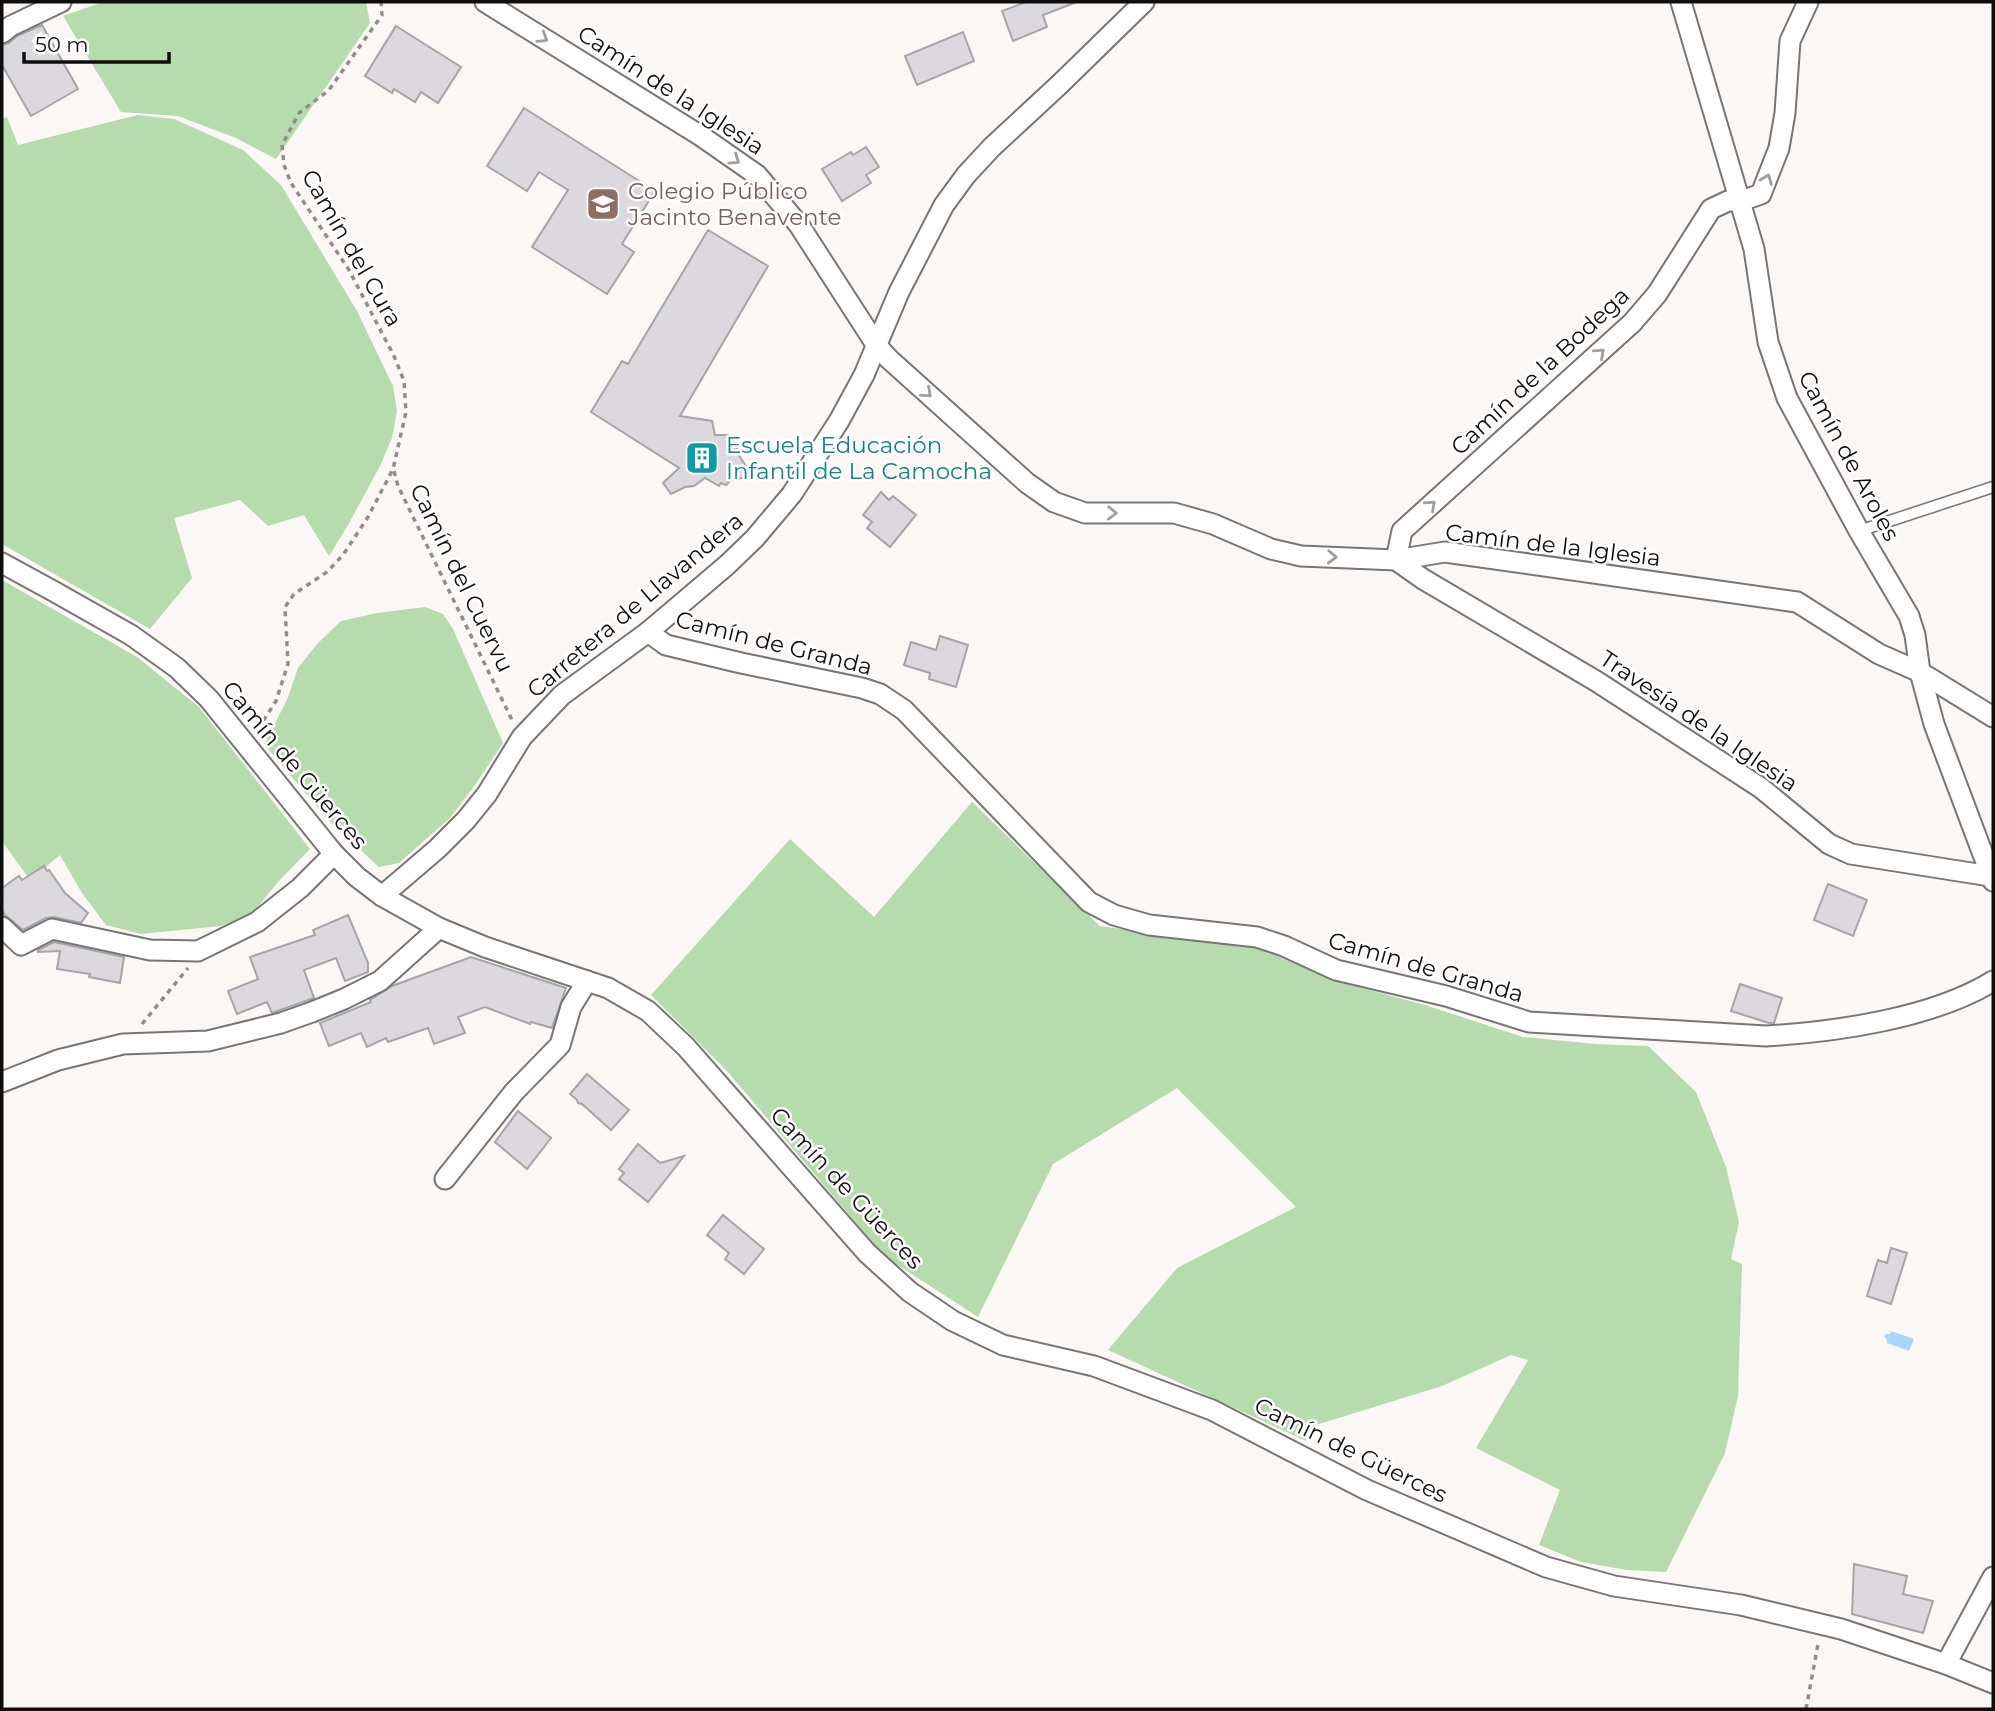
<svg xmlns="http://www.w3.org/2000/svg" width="1995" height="1711" font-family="Montserrat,sans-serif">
	<rect width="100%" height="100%" fill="#fbf7f5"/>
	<g fill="#b6dbad">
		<polygon points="103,2 366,2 370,23 276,159 236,138 178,116 121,112 63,16"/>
		<polygon points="138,115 174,119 243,150 281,185 357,311 393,386 397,411 392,438 380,466 348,525 329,556 304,515 268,526 240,500 174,518 192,578 150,629 2,544 2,119 7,117 18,145"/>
		<polygon points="2,580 137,657 199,707 310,849 278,882 252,914 221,926 141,934 106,925 82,893 60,855 30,880 2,841"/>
		<polygon points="425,607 443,614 453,629 503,743 475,785 450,818 399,863 379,867 329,821 264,744 287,700 298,668 317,644 341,621 377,613"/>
		<polygon points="972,802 1100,926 1256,947 1336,981 1425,1005 1523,1037 1595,1044 1648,1046 1696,1092 1726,1167 1739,1222 1731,1259 1742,1264 1738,1396 1725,1453 1666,1572 1627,1570 1581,1562 1539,1545 1560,1490 1476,1448 1528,1360 1511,1355 1442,1386 1316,1425 1306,1441 1108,1350 1177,1268 1296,1207 1177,1088 1053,1164 978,1317 884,1256 727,1071 651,995 790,839 874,917"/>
	</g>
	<polygon fill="#a7d5fb" points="1891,1331 1914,1339 1909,1351 1887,1343 1887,1340 1884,1336 1886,1334 1890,1334"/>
	<g fill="#dbd9dd" stroke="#a5a4a7" stroke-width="2">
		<polygon points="1026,2 1073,2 1074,3 1043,15 1047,27 1013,41 1002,11"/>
		<polygon points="42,25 78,89 31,116 2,65 2,45 9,43 17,36"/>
		<polygon points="396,26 461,67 438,103 421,92 415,102 394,89 392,93 365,76"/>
		<polygon points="963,32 974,61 917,85 905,56"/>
		<polygon points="524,108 655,191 622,244 634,252 607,294 532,247 568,190 539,172 527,191 487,166"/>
		<polygon points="866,147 879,167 866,175 871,183 842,201 822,169 851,152 853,155"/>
		<polygon points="708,230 768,266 680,416 712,421 715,435 730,435 737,447 736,451 746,466 746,474 742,478 731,480 726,485 721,483 719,486 705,478 694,486 685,487 671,494 663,483 679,468 591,412 622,361 628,364"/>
		<polygon points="881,492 889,500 893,496 916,515 890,547 867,528 872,522 863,515"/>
		<polygon points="940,636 968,645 956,687 929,679 930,673 904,665 911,642 936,650"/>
		<polygon points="44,866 47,871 49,870 65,893 88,913 81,923 54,917 46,918 23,930 5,915 2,910 2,888 19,876 22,880"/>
		<polygon points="1828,884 1867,900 1853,936 1814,920"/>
		<polygon points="348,915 368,963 368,972 345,981 336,958 304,970 314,998 272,1013 267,1002 237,1014 228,991 258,979 250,957 315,935 313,930"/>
		<polygon points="54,942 124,957 120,983 89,977 90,974 57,969 60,951 38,952 38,950"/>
		<polygon points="471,957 566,988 552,1028 531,1022 530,1024 485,1007 458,1017 465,1033 434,1044 428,1028 388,1042 386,1038 367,1047 361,1033 329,1046 320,1023 371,1002 370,1000 392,986"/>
		<polygon points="1740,984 1782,998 1774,1023 1769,1023 1731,1011"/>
		<polygon points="587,1074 629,1110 611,1130 582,1104 578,1103 577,1100 570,1094"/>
		<polygon points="518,1111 551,1138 527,1169 495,1142"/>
		<polygon points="638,1144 660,1163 684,1156 648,1202 619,1179 624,1173 619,1169"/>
		<polygon points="723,1215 764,1249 744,1274 725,1259 729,1253 707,1235"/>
		<polygon points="1891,1248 1907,1253 1891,1304 1867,1296 1878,1260 1887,1263"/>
		<polygon points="1854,1564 1907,1576 1903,1594 1933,1601 1923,1633 1852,1614"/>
	</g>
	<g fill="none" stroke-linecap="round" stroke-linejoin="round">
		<defs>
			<polyline id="service" points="1859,531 1993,487"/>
			<g id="minor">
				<polyline points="485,2 701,136 757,175 799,225 877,346 889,359 1027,483 1054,502 1085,513 1174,513 1213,524 1271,549 1301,556 1396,560 1445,552 1797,602 1879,654 1920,672 1993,717"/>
				<polyline points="1681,2 1754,249 1768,342 1787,398 1859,531 1909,616 1915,635 1920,672 1934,724 1993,881"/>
				<polyline points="2,33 11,26 61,2"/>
				<polyline points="1396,560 1402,531 1632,323 1657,294 1711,209 1728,201 1741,201 1761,194 1779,148 1785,113 1790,41 1808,2"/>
				<polyline points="1396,560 1423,579 1596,681 1761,788 1829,844 1851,854 1990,876"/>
				<polyline points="2,563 55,592 131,635 177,668 209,699 334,854 357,877 382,896 439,928 485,947 608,988 648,1011 686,1047 867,1253 910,1292 953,1321 1003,1345 1094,1366 1212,1410 1367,1490 1546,1567 1614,1586 1741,1605 1841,1629 1946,1664 1993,1683"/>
				<path d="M648,632L666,645L741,663L862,688L880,694L904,710L1089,902L1114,915L1149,925L1257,937L1284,946L1336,970L1446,996L1529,1022L1766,1036C1836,1032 1933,1018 1993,981"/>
				<polyline points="382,896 437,849 466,820 487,794 522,737 562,695 648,632 727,565 755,538 792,494 839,421 864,375 899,292 944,205 966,175 992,147 1059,85 1144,2"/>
				<polyline points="2,927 21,945 52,929 150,950 198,951 257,922 300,888 334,854"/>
				<polyline points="2,1082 58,1060 123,1044 208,1041 281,1023 312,1012 344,999 380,981 439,928"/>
				<polyline points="445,1179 514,1092 560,1045 571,1007 587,981"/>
				<polyline points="1946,1664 1993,1577"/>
			</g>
		</defs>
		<use href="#service" stroke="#787574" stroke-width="13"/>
		<use href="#minor" stroke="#787574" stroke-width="23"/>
		<g stroke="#908d8c" stroke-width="3.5" stroke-dasharray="5 5" stroke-linecap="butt">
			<polyline points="394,471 398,486 512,720"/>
			<polyline points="258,729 276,701 288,664 285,607 294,594 327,572 343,555 368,517 393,469 406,412 404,381 394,356 349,270 291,183 284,165 282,145 299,113 329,90 382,15 381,2"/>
			<polyline points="142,1024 188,968"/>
			<polyline points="1806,1709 1818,1644"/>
		</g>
		<use href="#service" stroke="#fff" stroke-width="10"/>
		<use href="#minor" stroke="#fff" stroke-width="19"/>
	</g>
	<defs><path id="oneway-chevron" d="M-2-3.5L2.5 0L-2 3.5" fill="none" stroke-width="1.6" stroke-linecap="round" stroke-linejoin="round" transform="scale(1.75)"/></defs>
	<g stroke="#9f9f9f">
		<use href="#oneway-chevron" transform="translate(543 38) rotate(32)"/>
		<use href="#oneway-chevron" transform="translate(735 160) rotate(34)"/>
		<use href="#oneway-chevron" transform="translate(1767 179) rotate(-68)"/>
		<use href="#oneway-chevron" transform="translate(1600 353) rotate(-42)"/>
		<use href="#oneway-chevron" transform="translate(927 393) rotate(42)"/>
		<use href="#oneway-chevron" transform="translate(1431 505) rotate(-42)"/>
		<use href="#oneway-chevron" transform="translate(1112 513) rotate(1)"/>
		<use href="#oneway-chevron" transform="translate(1332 557) rotate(2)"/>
	</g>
	<defs>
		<symbol id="school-square" viewBox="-11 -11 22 22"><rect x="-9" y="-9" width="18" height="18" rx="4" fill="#8d6e63" stroke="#fff"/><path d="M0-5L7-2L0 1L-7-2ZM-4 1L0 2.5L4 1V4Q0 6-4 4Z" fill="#fff"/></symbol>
		<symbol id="building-square" viewBox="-11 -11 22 22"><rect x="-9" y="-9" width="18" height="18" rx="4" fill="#0f9aa8" stroke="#fff"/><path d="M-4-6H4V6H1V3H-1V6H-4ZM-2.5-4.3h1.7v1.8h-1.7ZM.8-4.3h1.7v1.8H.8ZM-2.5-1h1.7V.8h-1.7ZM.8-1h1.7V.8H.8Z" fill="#fff"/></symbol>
	</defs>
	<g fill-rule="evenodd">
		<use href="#school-square" x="584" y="185" width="38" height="38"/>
		<use href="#building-square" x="683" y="439" width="38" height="38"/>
	</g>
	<g text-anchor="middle" stroke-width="5" stroke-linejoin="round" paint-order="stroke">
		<g font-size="23" fill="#0f0e0e" stroke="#fff">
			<text transform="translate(671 90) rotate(33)" y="8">Camín de la Iglesia</text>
			<text transform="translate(352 248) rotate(60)" y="8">Camín del Cura</text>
			<text transform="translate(1540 371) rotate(-43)" y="8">Camín de la Bodega</text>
			<text transform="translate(1849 456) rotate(62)" y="8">Camín de Aroles</text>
			<text transform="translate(1553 545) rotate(7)" y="8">Camín de la Iglesia</text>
			<text transform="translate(462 578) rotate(64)" y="8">Camín del Cuervu</text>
			<text transform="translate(635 605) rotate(-40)" y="8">Carretera de Llavandera</text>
			<text transform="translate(774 643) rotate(14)" y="8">Camín de Granda</text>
			<text transform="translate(1699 721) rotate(34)" y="8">Travesía de la Iglesia</text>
			<text transform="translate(295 765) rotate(50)" y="8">Camín de Güerces</text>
			<text transform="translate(1426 967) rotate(16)" y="8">Camín de Granda</text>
			<text transform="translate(847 1188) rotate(47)" y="8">Camín de Güerces</text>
			<text transform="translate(1351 1450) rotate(26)" y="8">Camín de Güerces</text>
		</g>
		<g font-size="23" fill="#785e54" stroke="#fff" text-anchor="start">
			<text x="628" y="199">Colegio Público<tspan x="628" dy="26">Jacinto Benavente</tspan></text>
		</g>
		<g font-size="23" fill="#0d838f" stroke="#fff" text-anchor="start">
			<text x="726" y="453">Escuela Educación<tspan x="726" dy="26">Infantil de La Camocha</tspan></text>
		</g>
	</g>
	<rect width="1995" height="1711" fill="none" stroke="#0f0e0e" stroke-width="7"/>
	<path d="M24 52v10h145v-10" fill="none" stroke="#0f0e0e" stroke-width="3.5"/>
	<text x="35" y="52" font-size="21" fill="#0f0e0e" stroke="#ffffff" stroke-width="5" paint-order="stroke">50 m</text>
</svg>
